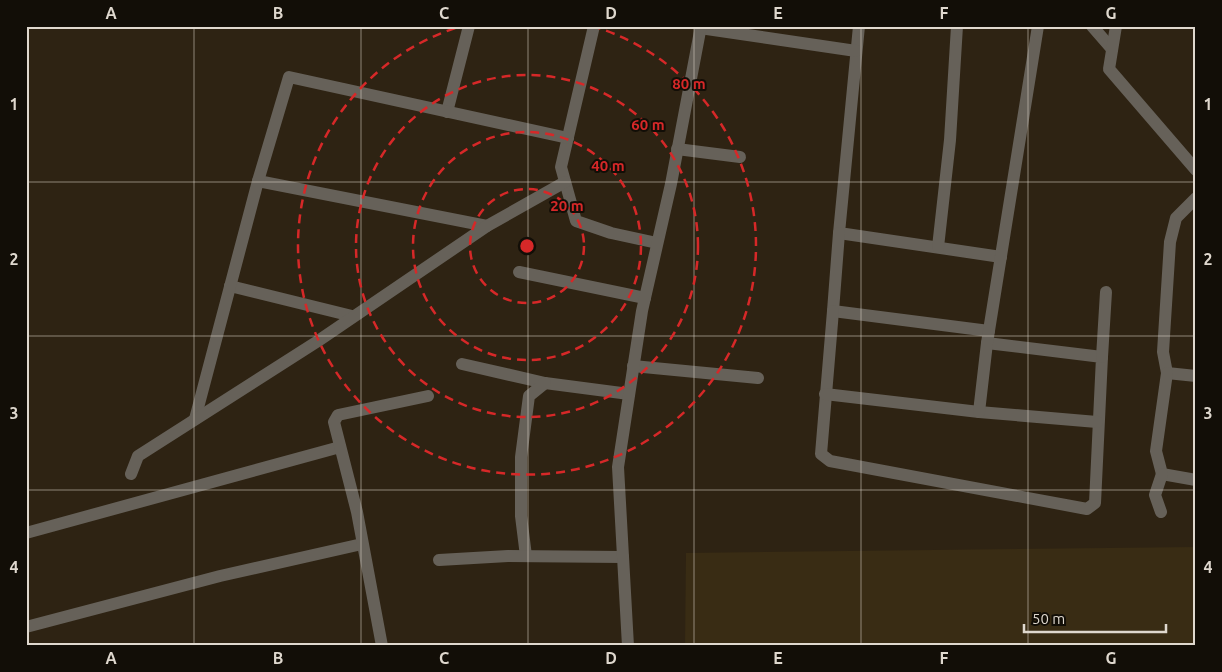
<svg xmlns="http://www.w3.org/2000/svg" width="1222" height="672" font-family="Ubuntu,sans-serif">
	<rect width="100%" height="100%" fill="#2e2313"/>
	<polygon fill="#392c14" points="1196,547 1196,646 685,646 686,553"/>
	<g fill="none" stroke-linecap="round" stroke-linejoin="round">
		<g stroke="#666159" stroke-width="12">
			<polyline points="594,26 561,167 576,221 611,233 657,243"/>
			<polyline points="859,26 839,233 1001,257"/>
			<polyline points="1092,26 1112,49"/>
			<polyline points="1116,26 1109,69 1196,170"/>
			<polyline points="700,28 856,51"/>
			<polyline points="447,112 469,26"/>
			<polyline points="677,149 740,157"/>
			<polyline points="258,181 487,226"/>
			<polyline points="1196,198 1176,218 1170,242 1163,352 1167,373 1196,376"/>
			<polyline points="839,233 833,311 989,331"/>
			<polyline points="938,247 950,140 957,26"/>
			<polyline points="519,272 645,298"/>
			<polyline points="230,286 352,316"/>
			<polyline points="833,311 821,454 830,461 1087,509 1095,503 1102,357 987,343"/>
			<polyline points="1102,357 1106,292"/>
			<polyline points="462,364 545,383 629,394"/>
			<polyline points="633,366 758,378"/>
			<polyline points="1167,373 1156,451 1162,474 1196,480"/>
			<polyline points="825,394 979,412 1097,422"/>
			<polyline points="979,412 987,343 1038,26"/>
			<polyline points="195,419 258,181 289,77 568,138"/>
			<polyline points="131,474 138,456 318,341 487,226 565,182"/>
			<polyline points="1161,512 1155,495 1162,474"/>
			<polyline points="26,533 340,447"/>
			<polyline points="526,556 521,516 521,457 529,396 545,383"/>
			<polyline points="439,560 508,556 623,557"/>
			<polyline points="26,627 220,576 362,544"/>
			<polyline points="382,646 357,512 334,422 338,415 428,396"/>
			<polyline points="628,646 618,467 642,311 671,184 701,26"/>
		</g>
	</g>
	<path fill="none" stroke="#dfd8ce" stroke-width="1" stroke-opacity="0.55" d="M194,26V646M361,26V646M528,26V646M694,26V646M861,26V646M1028,26V646M26,182H1196M26,336H1196M26,490H1196"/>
	<g fill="none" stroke="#d62828" stroke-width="2.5" stroke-dasharray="9 6">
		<circle cx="527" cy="246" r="57"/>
		<circle cx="527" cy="246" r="114"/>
		<circle cx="527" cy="246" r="171"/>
		<path d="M592 26A229 229 0 1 1 462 26"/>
	</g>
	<circle cx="527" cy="246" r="8" fill="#d62828" stroke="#120e07" stroke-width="2.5"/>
	<g font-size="15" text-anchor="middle" font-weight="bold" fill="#d62828" stroke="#120e07" stroke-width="4" stroke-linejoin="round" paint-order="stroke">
		<text x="689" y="89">80 m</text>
		<text x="648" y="130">60 m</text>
		<text x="608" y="171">40 m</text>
		<text x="567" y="211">20 m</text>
	</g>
	<rect width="1222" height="672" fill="none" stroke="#120e07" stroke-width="55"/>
	<path d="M1024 624v8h142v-8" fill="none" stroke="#dfd8ce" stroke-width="2.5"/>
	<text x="1032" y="624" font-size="15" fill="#dfd8ce" stroke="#120e07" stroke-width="4" paint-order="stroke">50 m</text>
	<rect x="28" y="28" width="1166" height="616" fill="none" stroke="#dfd8ce" stroke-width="2"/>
	<g font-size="16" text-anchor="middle" font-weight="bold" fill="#dfd8ce">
		<text x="111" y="19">A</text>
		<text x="278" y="19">B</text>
		<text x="444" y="19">C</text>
		<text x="611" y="19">D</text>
		<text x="778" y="19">E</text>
		<text x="944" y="19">F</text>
		<text x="1111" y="19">G</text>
		<text x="14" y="110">1</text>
		<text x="1208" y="110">1</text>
		<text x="14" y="265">2</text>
		<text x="1208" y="265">2</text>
		<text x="14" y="419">3</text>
		<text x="1208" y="419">3</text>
		<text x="14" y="573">4</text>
		<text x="1208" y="573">4</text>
		<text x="111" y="664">A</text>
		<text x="278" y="664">B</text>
		<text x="444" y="664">C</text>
		<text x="611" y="664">D</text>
		<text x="778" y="664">E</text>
		<text x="944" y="664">F</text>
		<text x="1111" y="664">G</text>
	</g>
</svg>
